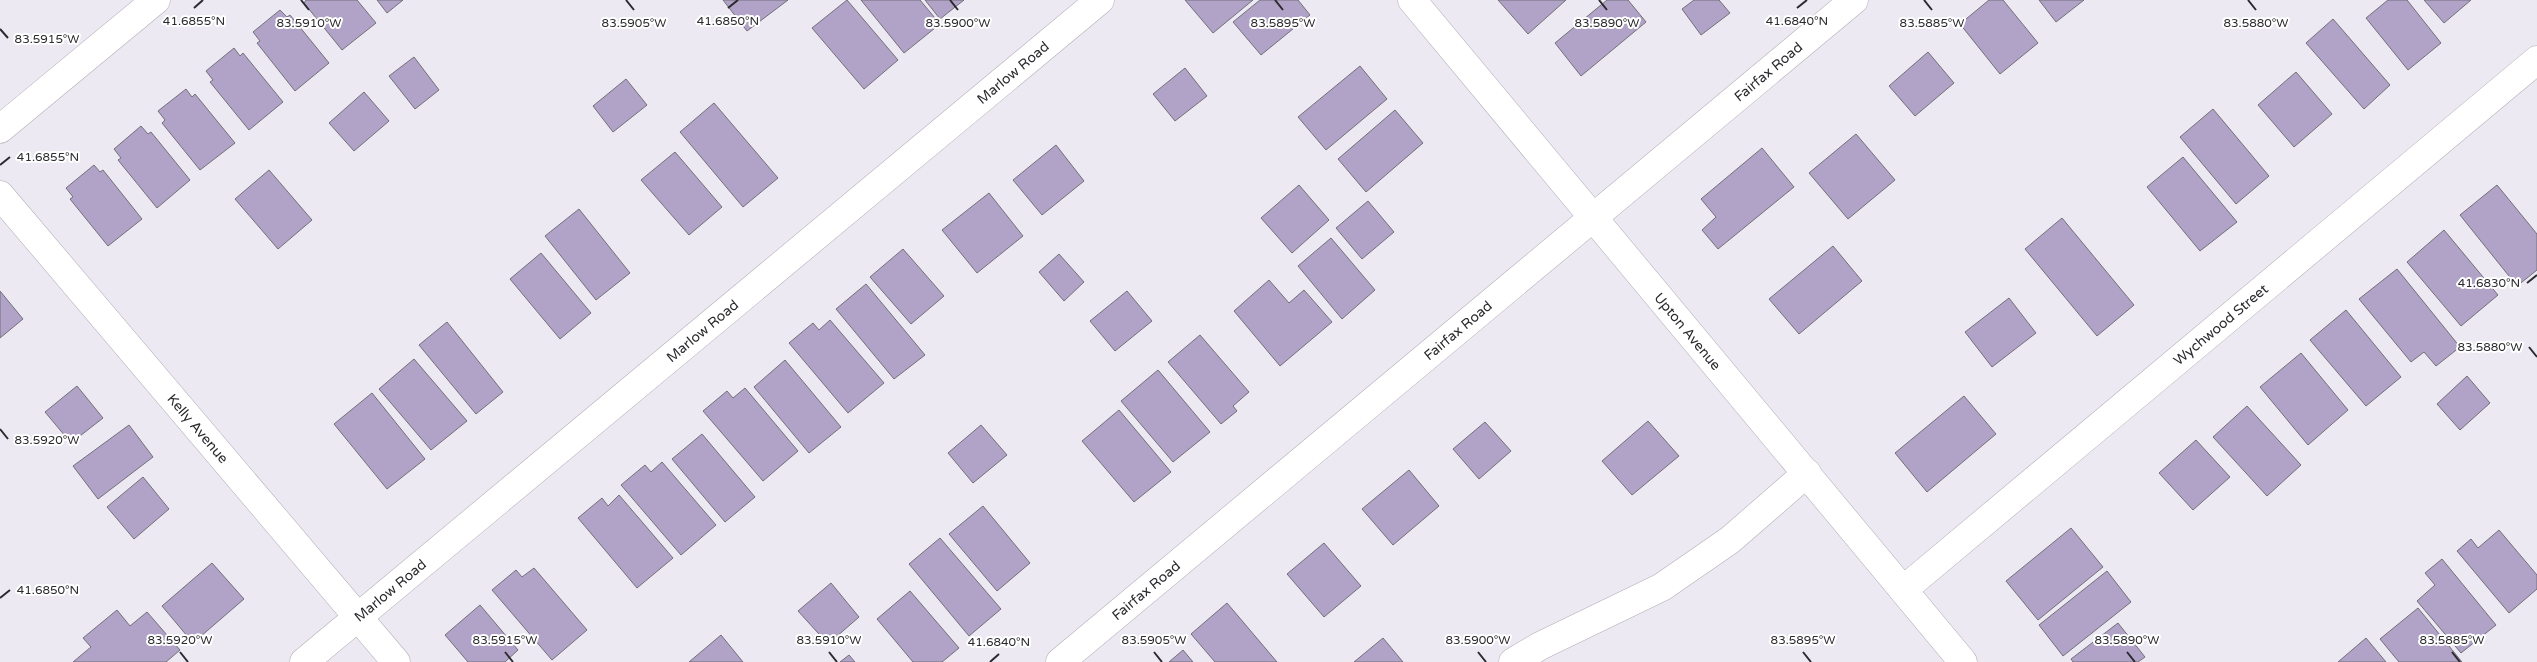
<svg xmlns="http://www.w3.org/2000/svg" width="2537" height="662" font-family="'Varela Round',sans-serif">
	<rect width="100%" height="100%" fill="#ece9f2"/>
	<g fill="#b1a3c7" stroke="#737079">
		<polygon points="306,0 357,0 376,23 342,50 304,3"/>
		<polygon points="377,0 403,0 387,13"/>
		<polygon points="723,0 788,0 747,31"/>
		<polygon points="847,0 898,60 864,89 812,28"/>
		<polygon points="861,0 920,0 940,24 904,53"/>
		<polygon points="925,0 964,0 940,19"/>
		<polygon points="1185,0 1253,0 1213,33"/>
		<polygon points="1260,0 1298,0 1310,15 1261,55 1233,22"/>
		<polygon points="1498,0 1566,0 1528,34"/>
		<polygon points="1607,0 1628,0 1646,22 1581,76 1555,43"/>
		<polygon points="1694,0 1719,0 1730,13 1701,35 1682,9"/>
		<polygon points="1989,0 2003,0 2038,43 2000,74 1960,24"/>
		<polygon points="2039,0 2084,0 2056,22"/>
		<polygon points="2388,0 2407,0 2441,43 2408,70 2366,18"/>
		<polygon points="2424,0 2471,0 2444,23"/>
		<polygon points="280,10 287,17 290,15 329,63 295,91 257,43 260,41 253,32"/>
		<polygon points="2333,19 2390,85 2364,109 2306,43"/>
		<polygon points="234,48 240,56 243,53 283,102 249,130 210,82 213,80 206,71"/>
		<polygon points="1928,52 1954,83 1915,116 1889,86"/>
		<polygon points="414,57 439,90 415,109 389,76"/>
		<polygon points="1360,66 1387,99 1326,150 1298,117"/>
		<polygon points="1185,68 1207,96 1175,121 1153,94"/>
		<polygon points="2296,72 2332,114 2294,147 2258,105"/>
		<polygon points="626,79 647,105 613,132 593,106"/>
		<polygon points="186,89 192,97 195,94 235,143 200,170 162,123 165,120 158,111"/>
		<polygon points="364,92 389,121 354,151 329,123"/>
		<polygon points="714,103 778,178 743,207 680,132"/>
		<polygon points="2213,109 2269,176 2236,204 2180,137"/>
		<polygon points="1395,110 1423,143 1366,192 1338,159"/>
		<polygon points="141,126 148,134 151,132 190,180 157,208 118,160 121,158 114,149"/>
		<polygon points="1856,134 1895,180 1848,219 1809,173"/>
		<polygon points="1056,145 1084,181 1042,215 1013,180"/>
		<polygon points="1762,148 1794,187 1718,249 1702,230 1716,217 1701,199"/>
		<polygon points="675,152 722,207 689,235 641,180"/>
		<polygon points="2183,157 2237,222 2200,251 2147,187"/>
		<polygon points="94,165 100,172 103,170 142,219 108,246 70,199 73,197 66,188"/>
		<polygon points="269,170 312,220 278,249 235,199"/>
		<polygon points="1299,185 1329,220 1292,253 1261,218"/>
		<polygon points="2497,185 2537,234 2537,270 2517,286 2460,215"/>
		<polygon points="989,193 1023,236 977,273 942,230"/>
		<polygon points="1368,201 1394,232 1362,259 1336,228"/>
		<polygon points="579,209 630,273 596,300 545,236"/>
		<polygon points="2062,218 2134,305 2097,336 2025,249"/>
		<polygon points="2444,230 2498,295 2461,326 2407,262"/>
		<polygon points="1331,238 1375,290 1342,319 1298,266"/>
		<polygon points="1833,246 1862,281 1799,334 1769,299"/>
		<polygon points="903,249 944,296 911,324 870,277"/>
		<polygon points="541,253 591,313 560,339 510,279"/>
		<polygon points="1059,254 1084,282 1064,301 1039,272"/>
		<polygon points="2397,269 2460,347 2436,366 2424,352 2411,362 2359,299"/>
		<polygon points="1269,280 1289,303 1304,290 1332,322 1280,366 1234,311"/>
		<polygon points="866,284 925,355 894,379 836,309"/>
		<polygon points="0,291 23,319 0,338"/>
		<polygon points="1127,291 1152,321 1115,351 1090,321"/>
		<polygon points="2009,298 2036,333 1992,367 1965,332"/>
		<polygon points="2346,310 2401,377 2366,406 2310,340"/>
		<polygon points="830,320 884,383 848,413 789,343 813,323 819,330"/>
		<polygon points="447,322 503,392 476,414 419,345"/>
		<polygon points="1200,335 1249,392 1233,406 1237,411 1221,424 1168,362"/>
		<polygon points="2301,353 2348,410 2308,445 2260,387"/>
		<polygon points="414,359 467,421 431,450 379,389"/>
		<polygon points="785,360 841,427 809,453 754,387"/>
		<polygon points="1158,370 1210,432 1173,462 1121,401"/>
		<polygon points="2467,376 2490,403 2460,430 2437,404"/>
		<polygon points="77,386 103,418 71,443 45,412"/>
		<polygon points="745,388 798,451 763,481 703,411 727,391 733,398"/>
		<polygon points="372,393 425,459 387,489 334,424"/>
		<polygon points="1964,396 1996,434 1927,492 1895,453"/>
		<polygon points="2247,406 2301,465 2267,496 2213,437"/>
		<polygon points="1119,410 1171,472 1134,502 1082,441"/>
		<polygon points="1648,421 1679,456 1632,495 1602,461"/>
		<polygon points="1485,422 1511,451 1479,479 1453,449"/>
		<polygon points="129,425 153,457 98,499 73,466"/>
		<polygon points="981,425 1007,455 973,483 948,453"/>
		<polygon points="702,434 755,497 725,522 672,459"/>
		<polygon points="2196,440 2230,477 2193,510 2159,473"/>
		<polygon points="662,462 716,525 681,555 621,485 645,465 651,472"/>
		<polygon points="1409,470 1439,506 1393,545 1362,509"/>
		<polygon points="143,477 169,509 134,539 107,507"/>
		<polygon points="619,495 673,558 637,588 578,518 602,498 608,506"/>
		<polygon points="983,506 1030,563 997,591 949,534"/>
		<polygon points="2071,528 2103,567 2038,620 2006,581"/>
		<polygon points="2499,530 2537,575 2537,589 2509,613 2457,551 2471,539 2478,548"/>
		<polygon points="940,538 1001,609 969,636 909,564"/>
		<polygon points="1324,543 1361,586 1324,617 1287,574"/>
		<polygon points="2442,559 2496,625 2461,653 2417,601 2435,585 2425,573"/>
		<polygon points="212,563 244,599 193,643 162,606"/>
		<polygon points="534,568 587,630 552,660 492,590 516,570 522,577"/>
		<polygon points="2107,571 2131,602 2063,656 2039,625"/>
		<polygon points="831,583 859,617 828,644 798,611"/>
		<polygon points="910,591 959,648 942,662 913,662 877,619"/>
		<polygon points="1227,603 1277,662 1215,662 1191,634"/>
		<polygon points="480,605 518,650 505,662 468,662 445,635"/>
		<polygon points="2418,608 2462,662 2399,662 2380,639"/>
		<polygon points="117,610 130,626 147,612 180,650 166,662 73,662 91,647 83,638"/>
		<polygon points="2118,623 2145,657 2138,662 2073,662 2071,659"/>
		<polygon points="721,635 743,662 689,662"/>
		<polygon points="1383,638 1403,662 1354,662"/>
		<polygon points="2366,638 2386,662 2338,662"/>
		<polygon points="1183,650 1193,662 1169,662"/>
		<polygon points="849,655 855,662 840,662"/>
	</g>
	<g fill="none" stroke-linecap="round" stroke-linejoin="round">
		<defs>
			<g id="minor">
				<path id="s1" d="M1412,0L1963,662"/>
				<polyline points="0,129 156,0"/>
				<path id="s2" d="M0,195L396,662"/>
				<path id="s3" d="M1903,590L2537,60"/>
				<path id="s4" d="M304,662L1100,0"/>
				<path id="s5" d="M1060,662L1854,0"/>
				<polyline points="1513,662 1540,646 1662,587 1730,540 1807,473"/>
			</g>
		</defs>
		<use href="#minor" stroke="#b1aeb7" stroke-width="29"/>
		<use href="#minor" stroke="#fff" stroke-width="28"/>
	</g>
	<path fill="none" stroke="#2b2a2e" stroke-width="2" d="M301,0L309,10M626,0L634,10M950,0L958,10M1275,0L1283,10M1599,0L1607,10M1924,0L1932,10M2248,0L2256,10M194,8L203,0M728,8L738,0M1797,8L1807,0M0,29L8,38M0,165L10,157M2527,283L2537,275M2529,347L2537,357M0,429L8,439M0,598L10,590M180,652L188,662M505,652L513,662M829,652L837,662M1154,652L1162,662M1478,652L1486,662M1803,652L1811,662M2127,652L2135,662M2452,652L2460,662M990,662L999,654"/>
	<g text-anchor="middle" stroke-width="4" stroke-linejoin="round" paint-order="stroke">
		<g font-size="14" fill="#2b2a2e" stroke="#fff">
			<text dy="5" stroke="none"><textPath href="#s4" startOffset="922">Marlow Road</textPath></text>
			<text dy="5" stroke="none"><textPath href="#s5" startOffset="922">Fairfax Road</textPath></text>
			<text dy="5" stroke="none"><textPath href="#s3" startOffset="414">Wychwood Street</textPath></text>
			<text dy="5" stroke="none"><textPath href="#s1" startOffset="431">Upton Avenue</textPath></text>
			<text dy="5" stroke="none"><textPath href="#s4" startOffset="518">Marlow Road</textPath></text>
			<text dy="5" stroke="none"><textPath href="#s5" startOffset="518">Fairfax Road</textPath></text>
			<text dy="5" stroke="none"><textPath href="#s2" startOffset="306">Kelly Avenue</textPath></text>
			<text dy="5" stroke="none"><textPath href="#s4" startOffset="112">Marlow Road</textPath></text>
			<text dy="5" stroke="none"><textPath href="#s5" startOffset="112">Fairfax Road</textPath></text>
		</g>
	</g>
	<g font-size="12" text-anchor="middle" fill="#2b2a2e" stroke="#fff" stroke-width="4" stroke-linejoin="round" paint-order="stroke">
		<text x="194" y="25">41.6855°N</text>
		<text x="728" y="25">41.6850°N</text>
		<text x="1797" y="25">41.6840°N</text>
		<text x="309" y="27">83.5910°W</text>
		<text x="634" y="27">83.5905°W</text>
		<text x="958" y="27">83.5900°W</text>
		<text x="1283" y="27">83.5895°W</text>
		<text x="1607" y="27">83.5890°W</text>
		<text x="1932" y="27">83.5885°W</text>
		<text x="2256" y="27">83.5880°W</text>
		<text x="47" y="43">83.5915°W</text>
		<text x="48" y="161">41.6855°N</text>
		<text x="2489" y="287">41.6830°N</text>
		<text x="2490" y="351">83.5880°W</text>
		<text x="47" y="444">83.5920°W</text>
		<text x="48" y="594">41.6850°N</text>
		<text x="180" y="644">83.5920°W</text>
		<text x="505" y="644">83.5915°W</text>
		<text x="829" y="644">83.5910°W</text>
		<text x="1154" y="644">83.5905°W</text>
		<text x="1478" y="644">83.5900°W</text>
		<text x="1803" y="644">83.5895°W</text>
		<text x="2127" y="644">83.5890°W</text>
		<text x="2452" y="644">83.5885°W</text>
		<text x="999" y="646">41.6840°N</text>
	</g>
</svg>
